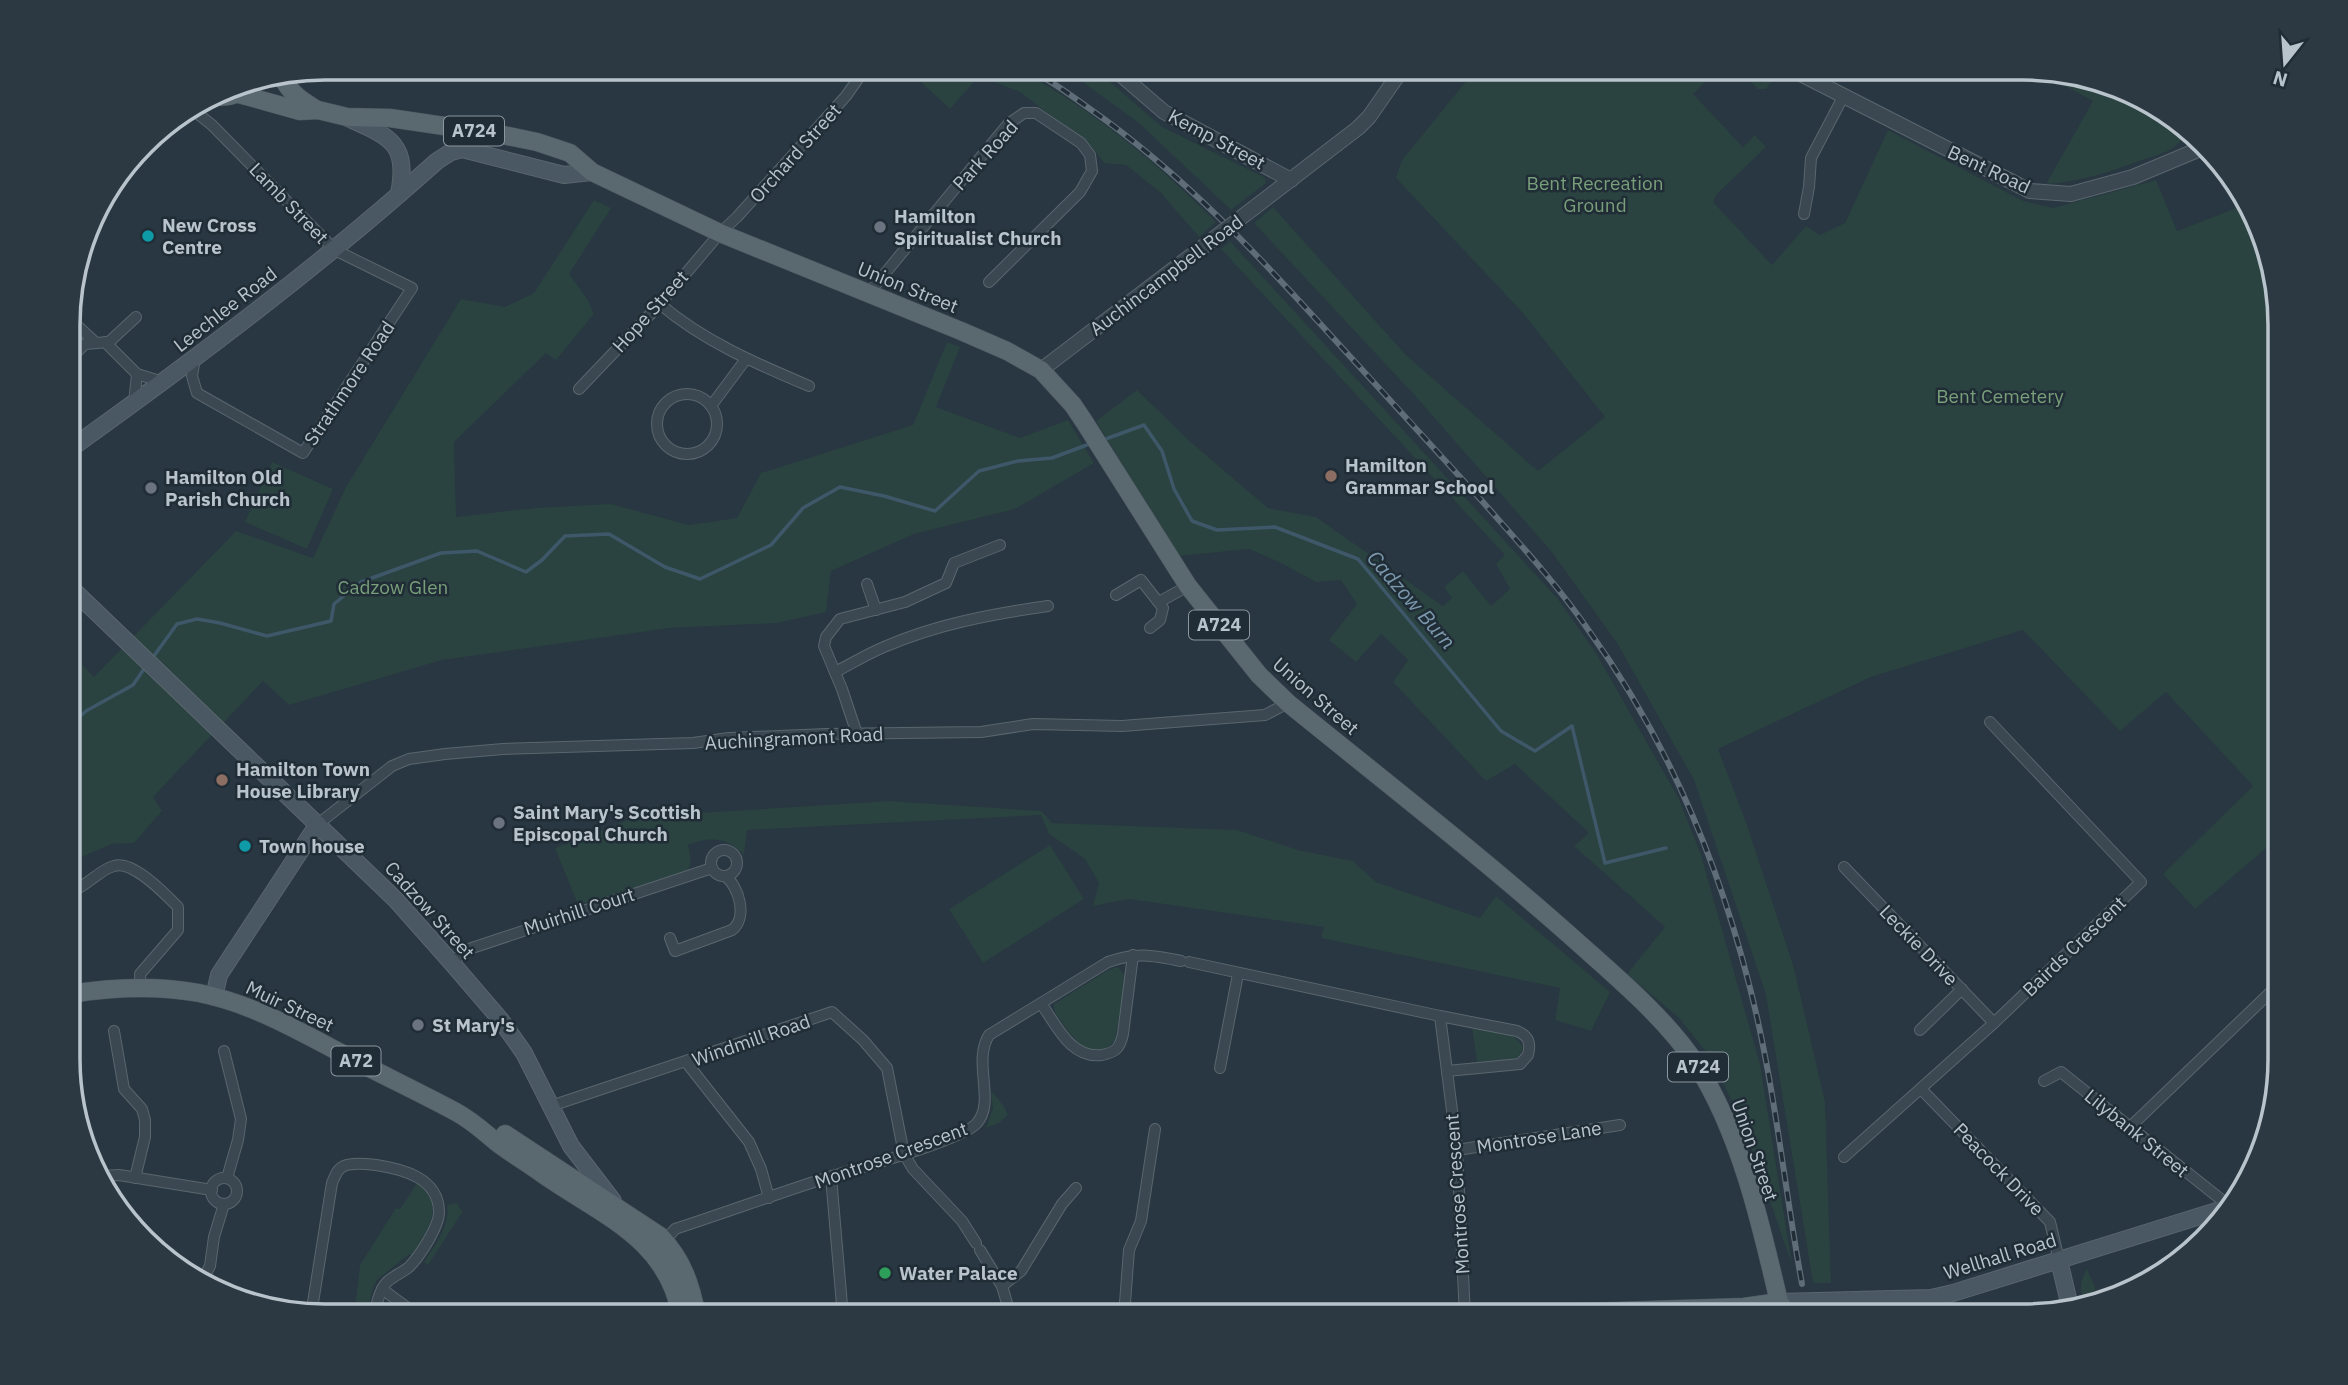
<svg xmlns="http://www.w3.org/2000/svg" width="2348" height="1385" font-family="'IBM Plex Sans',sans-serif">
	<rect width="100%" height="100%" fill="#283741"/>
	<g fill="#2a4240">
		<path d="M913,68H1016L1024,72C1099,115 1155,161 1216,222L1199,237L1161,193L1126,165L1104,163L1093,148L1020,92L979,76L950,109L922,83Z"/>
		<polygon points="1063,68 1094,68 1162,127 1260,175 1265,178 1266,183 1231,210 1139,123"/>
		<polygon points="1477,68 1719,68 1693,94 1743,147 1755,135 1766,147 1716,195 1713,202 1772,265 1806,226 1820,235 1845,223 1888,130 2023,201 2053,208 2156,180 2177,231 2244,205 2279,308 2279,837 2195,909 2163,874 2253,786 2166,692 2120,731 2023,630 1871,677 1718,749 1747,825 1794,968 1825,1102 1831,1283 1813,1283 1766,995 1694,780 1617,643 1551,551 1418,399 1254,223 1273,207 1406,355 1538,471 1605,417 1522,312 1396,178 1402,160"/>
		<polygon points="1735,68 1770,68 1778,72 1766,89 1758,89"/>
		<path d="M2035,70L2090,77L2152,103L2181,130L2180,142C2169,153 2156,155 2142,160C2110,172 2080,182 2046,184L2093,101Z"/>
		<polygon points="594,200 611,208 569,274 588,300 594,314 556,360 546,353 454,442 456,517 535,508 611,504 689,525 737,518 761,473 913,425 947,342 960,347 936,407 1020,438 1068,420 1094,463 1015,509 914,534 831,571 826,612 777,623 670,628 442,660 289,705 263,681 153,797 162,811 134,843 112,844 70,862 70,664 78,661 94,677 236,531 313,558 346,487 461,299 505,307 534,293"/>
		<polygon points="1230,241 1558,599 1596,653 1679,799 1701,855 1760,1064 1792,1265 1744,1126 1711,1058 1679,1018 1627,974 1665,927 1574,846 1589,833 1515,764 1486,781 1393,682 1408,660 1381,634 1356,662 1329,640 1357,604 1341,580 1316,582 1281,563 1249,549 1178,556 1096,421 1137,390 1193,444 1268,508 1316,517 1443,606 1452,598 1444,587 1463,571 1491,606 1510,589 1496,564 1505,555 1221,249"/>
		<polygon points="272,462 333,489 307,549 245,522"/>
		<path d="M889,801L1042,811L1052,823L1237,830L1298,850L1353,861L1376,882L1480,918L1496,896L1610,992L1591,1031L1555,1020L1560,988L1321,938L1324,927L1129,899L1093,906L1099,883L1085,859L1049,834L1041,815L747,830L744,855C728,837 710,836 688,845L691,859L688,873L578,905L555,848L636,817Z"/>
		<polygon points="1050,845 1084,899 983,963 949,909"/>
		<path d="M1118,967L1126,977L1115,1040C1097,1062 1078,1045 1066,1028C1061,1020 1053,1014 1054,1004L1110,969Z"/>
		<polygon points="1472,1027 1512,1035 1522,1045 1522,1051 1516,1059 1477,1062"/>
		<polygon points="991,1091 1004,1106 1008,1115 999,1123 986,1128 993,1108"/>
		<path d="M417,1183C447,1206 427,1231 412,1256L409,1254L377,1280L373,1287L366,1317H354L360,1265L396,1208L400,1209Z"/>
		<path d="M458,1203L459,1208L463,1211L428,1265L424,1262C435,1245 450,1226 447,1205Z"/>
		<path d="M2087,1269L2096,1290L2093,1292L2100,1298L2084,1303C2080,1290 2079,1281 2087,1269Z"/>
	</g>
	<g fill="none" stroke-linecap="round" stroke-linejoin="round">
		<g stroke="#3f5869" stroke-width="3.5">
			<polyline points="1103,440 1144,425 1162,451 1174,489 1192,521 1217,530 1275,527 1358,559 1501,731 1535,751 1572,726 1605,863 1666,848"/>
			<polyline points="151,660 177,624 197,619 220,623 267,636 331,621 334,604 361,582 441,553 477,551 526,572 542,560 565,536 609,534 665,567 700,579 771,545 803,508 840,487 884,496 935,511 979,471 1018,461 1052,458 1092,443"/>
			<polyline points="70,725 86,711 133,685 146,666"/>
		</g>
		<defs>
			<g id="minor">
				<polyline points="147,143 193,110 212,125 335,250 412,288 303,453 197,393 192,376 195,358"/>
				<polyline points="1804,214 1809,187 1811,158 1843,97"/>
				<polyline points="868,294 1008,124 1024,113 1036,113 1081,143 1090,155 1092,171 1080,192 989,282"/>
				<path d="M660,304C703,341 757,364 809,386"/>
				<polyline points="70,319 96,343"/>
				<polyline points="105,342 137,374 163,382"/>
				<polyline points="70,359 85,344 109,342 136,317"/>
				<polyline points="579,389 660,304 720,233 737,217 846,96 860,76 862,68"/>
				<circle cx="687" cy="424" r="30"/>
				<polyline points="134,403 137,374"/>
				<polyline points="711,406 746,359"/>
				<polyline points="867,584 876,610"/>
				<polyline points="1116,595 1141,580 1163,608 1160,620 1150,628"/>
				<polyline points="1159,602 1188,586"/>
				<path d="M835,672C851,664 867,654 884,647C937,624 992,614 1048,606"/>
				<polyline points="857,734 842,689 824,646 826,637 840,619 905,602 946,583 954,563 1000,545"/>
				<polyline points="318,824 392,766 409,759 445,754 503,749 693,743 729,738 826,734 981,732 1033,724 1122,726 1265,715 1288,703"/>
				<circle cx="724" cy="863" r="13"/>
				<polyline points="1844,867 1994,1023"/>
				<path d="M70,892C88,886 100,869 114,866C133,860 165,894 178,907V930L140,974L141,988"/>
				<path d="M670,938L675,951L732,930C748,918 739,886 725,876"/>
				<polyline points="451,962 469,949 712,868"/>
				<polyline points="1189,962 1440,1016 1457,1150 1465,1316"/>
				<path d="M1042,1005C1057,1026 1071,1059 1102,1055C1116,1052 1120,1048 1123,1034L1133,955"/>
				<path d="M1440,1016L1517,1031C1529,1036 1531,1043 1528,1055L1520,1064L1447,1071"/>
				<polyline points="1920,1030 1962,989"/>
				<polyline points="114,1031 124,1089 142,1109 145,1120 145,1137 135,1178"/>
				<polyline points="224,1051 241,1119 238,1140 227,1178"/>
				<polyline points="686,1062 749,1142 761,1169 769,1198"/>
				<polyline points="1220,1068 1238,974"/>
				<polyline points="2044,1081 2061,1072 2228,1205"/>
				<polyline points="1921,1089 2050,1222 2059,1260"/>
				<polyline points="551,1106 832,1012 863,1040 887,1068 904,1154 913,1169 962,1221 976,1243"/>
				<polyline points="2129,1128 2279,984"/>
				<polyline points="1457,1150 1620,1125"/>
				<polyline points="1844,1157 1994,1023 2141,882 1990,722"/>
				<polyline points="101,1176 119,1175 212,1190"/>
				<polyline points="831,1177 843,1317"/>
				<circle cx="224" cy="1191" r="13"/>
				<path d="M665,1241L675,1229C727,1212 779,1193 832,1176C859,1168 963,1140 977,1123C996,1101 972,1062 989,1035L1108,962C1136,952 1152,955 1181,961"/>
				<polyline points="980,1250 1002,1286 1011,1317"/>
				<polyline points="200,1284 210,1266 214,1237 224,1204"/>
				<polyline points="1002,1286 1021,1271 1062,1204 1076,1188"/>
				<polyline points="382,1289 420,1317"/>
				<path d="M311,1315L332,1183C335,1176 337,1169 344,1166C353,1162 367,1164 376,1165C403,1169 438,1178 439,1211C440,1226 419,1257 409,1267C402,1273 393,1276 387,1282C379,1290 376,1306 374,1317"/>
				<polyline points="1124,1316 1129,1250 1141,1221 1155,1129"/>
			</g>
			<g id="tertiary">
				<polyline points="1113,68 1164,112 1291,180"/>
				<polyline points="1789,68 2030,191 2071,194 2133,177 2200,149"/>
				<polyline points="1255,207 1358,128 1369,117 1403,68"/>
				<polyline points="1041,370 1200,249"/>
			</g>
			<g id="secondary">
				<path d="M348,118C390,137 409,143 399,194"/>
				<path d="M70,449C197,358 321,265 437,161L451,152L462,149L564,175L592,172"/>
				<polyline points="70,587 396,900 451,962 500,1019 524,1053 571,1146 613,1201"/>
				<polyline points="214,997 219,975 318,824"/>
				<polyline points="2059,1260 2070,1307"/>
				<polyline points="1779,1302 1931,1298 1953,1293 2226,1208"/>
			</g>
			<g id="primary">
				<path d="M282,77C290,93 301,100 317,110"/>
				<path d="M227,88L239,94L300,111L318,110L347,117L390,118L498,134L537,142L570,153L592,172L720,233L961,331L1007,351L1041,370L1073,405L1085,423L1188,586L1259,675L1288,703C1384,781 1482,857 1574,939C1614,975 1666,1018 1696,1064C1740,1132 1761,1224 1779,1302L1789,1316"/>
				<path d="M214,96C231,99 241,93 254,82"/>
				<path d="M70,994C113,987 156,985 199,993C249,1003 292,1027 337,1051C376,1072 417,1091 456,1112C471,1120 482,1130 495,1141C510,1153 528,1163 544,1175C601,1215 669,1239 681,1317"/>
				<path d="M505,1134L660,1236C683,1260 691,1285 697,1317"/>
				<polyline points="1463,1316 1744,1307 1779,1302"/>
			</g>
		</defs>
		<use href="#minor" stroke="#5a666e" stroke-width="12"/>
		<use href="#tertiary" stroke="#5a666e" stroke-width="16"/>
		<use href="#secondary" stroke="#5a666e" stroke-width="18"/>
		<use href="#primary" stroke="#49545d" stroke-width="19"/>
		<use href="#minor" stroke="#3c4851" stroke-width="10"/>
		<use href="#tertiary" stroke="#3c4851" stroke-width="14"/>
		<use href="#secondary" stroke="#4a5863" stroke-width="16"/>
		<use href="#primary" stroke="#5a6870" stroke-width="18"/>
		<defs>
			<path id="rail" d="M1027,68C1049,79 1069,94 1090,109C1183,174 1259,256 1335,340C1384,393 1433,447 1482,501C1518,542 1556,583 1587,628C1665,736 1718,860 1750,988C1775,1086 1784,1186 1802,1284"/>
		</defs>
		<use href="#rail" stroke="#5e6d77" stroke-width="6"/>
		<use href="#rail" stroke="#212d36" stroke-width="3.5" stroke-dasharray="10" stroke-linecap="butt"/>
		<defs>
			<polyline id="tertiary-bridge" points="1200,249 1255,207"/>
		</defs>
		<use href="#tertiary-bridge" stroke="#5a666e" stroke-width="16" stroke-linecap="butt"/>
		<use href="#tertiary-bridge" stroke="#3c4851" stroke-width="14"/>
	</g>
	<g fill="#6b7280" stroke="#212d36" stroke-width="2.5">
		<circle cx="880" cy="227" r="7"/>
		<circle cx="151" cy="488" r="7"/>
		<circle cx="499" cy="823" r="7"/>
		<circle cx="418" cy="1025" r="7"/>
	</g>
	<g fill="#0f9aa8" stroke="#212d36" stroke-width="2.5">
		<circle cx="148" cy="236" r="7"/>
		<circle cx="245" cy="846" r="7"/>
	</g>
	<g fill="#8d6e63" stroke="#212d36" stroke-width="2.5">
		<circle cx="1331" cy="476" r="7"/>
		<circle cx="222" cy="780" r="7"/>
	</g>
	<circle fill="#2e9e5b" stroke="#212d36" stroke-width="2.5" cx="885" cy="1273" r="7"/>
	<g text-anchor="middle" stroke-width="5" stroke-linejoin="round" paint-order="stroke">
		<g fill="#212d36" stroke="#8b969e" stroke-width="2">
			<rect x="444" y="116.5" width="60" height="29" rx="5"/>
			<rect x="1189" y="610.5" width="60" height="29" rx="5"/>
			<rect x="331.5" y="1046.5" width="49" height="29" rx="5"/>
			<rect x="1668" y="1052.5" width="60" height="29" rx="5"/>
		</g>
		<g font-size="18" font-weight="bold" fill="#b9c3cb">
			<text x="474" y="137">A724</text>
			<text x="1219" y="631">A724</text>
			<text x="356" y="1067">A72</text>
			<text x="1698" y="1073">A724</text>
		</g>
		<g font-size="19" fill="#b9c3cb" stroke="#212d36">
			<text transform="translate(1217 139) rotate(28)" y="7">Kemp Street</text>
			<text transform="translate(795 153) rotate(-48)" y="7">Orchard Street</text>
			<text transform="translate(985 155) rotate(-48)" y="7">Park Road</text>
			<text transform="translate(1989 169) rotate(25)" y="7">Bent Road</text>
			<text transform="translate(289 203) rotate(46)" y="7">Lamb Street</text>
			<text transform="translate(1166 275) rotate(-37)" y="7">Auchincampbell Road</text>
			<text transform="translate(908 287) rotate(22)" y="7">Union Street</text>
			<text transform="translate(225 309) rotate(-38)" y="7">Leechlee Road</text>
			<text transform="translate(650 311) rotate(-48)" y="7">Hope Street</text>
			<text transform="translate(349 383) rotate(-56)" y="7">Strathmore Road</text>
			<text transform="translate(1316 696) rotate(41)" y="7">Union Street</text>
			<text transform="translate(794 738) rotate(-3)" y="7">Auchingramont Road</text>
			<text transform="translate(430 910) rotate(48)" y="7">Cadzow Street</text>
			<text transform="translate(579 911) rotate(-18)" y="7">Muirhill Court</text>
			<text transform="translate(1919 945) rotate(46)" y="7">Leckie Drive</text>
			<text transform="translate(2074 946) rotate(-44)" y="7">Bairds Crescent</text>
			<text transform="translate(290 1006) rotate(25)" y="7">Muir Street</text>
			<text transform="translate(751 1040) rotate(-19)" y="7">Windmill Road</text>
			<text transform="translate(2137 1133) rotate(39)" y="7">Lilybank Street</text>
			<text transform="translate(1539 1137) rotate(-9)" y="7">Montrose Lane</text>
			<text transform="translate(1755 1150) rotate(71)" y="7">Union Street</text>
			<text transform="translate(891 1155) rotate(-20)" y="7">Montrose Crescent</text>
			<text transform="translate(1999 1169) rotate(46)" y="7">Peacock Drive</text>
			<text transform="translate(1457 1194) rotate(-94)" y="7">Montrose Crescent</text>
			<text transform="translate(2000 1256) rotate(-17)" y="7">Wellhall Road</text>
		</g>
		<g font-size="19" fill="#789f7a" stroke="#212d36">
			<text x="1595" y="190">Bent Recreation<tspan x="1595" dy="22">Ground</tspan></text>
			<text x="2000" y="403">Bent Cemetery</text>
			<text x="393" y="594">Cadzow Glen</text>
		</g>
		<g font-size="19" font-weight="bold" fill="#b9c3cb" stroke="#212d36" text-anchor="start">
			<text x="894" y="223">Hamilton<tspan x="894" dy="22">Spiritualist Church</tspan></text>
			<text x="162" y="232">New Cross<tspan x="162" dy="22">Centre</tspan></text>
			<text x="1345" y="472">Hamilton<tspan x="1345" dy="22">Grammar School</tspan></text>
			<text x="165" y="484">Hamilton Old<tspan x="165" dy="22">Parish Church</tspan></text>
			<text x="236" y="776">Hamilton Town<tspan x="236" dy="22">House Library</tspan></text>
			<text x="513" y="819">Saint Mary's Scottish<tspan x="513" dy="22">Episcopal Church</tspan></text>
			<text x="259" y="853">Town house</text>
			<text x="432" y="1032">St Mary's</text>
			<text x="899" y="1280">Water Palace</text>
		</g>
		<g font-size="21" font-style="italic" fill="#7b98ac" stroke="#212d36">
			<text transform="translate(1411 600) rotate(49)" y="7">Cadzow Burn</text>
		</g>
	</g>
	<path d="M0 0H2348V1385H0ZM325 80H2023A245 245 0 0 1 2268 325V1059A245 245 0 0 1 2023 1304H325A245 245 0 0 1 80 1059V325A245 245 0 0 1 325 80Z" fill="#2d3942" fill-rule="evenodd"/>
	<path fill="none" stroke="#b9c3cb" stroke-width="3.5" d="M325 80H2023A245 245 0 0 1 2268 325V1059A245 245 0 0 1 2023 1304H325A245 245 0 0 1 80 1059V325A245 245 0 0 1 325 80Z"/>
	<g transform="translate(2285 63) rotate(197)" stroke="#212d36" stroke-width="5" paint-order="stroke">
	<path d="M0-5L12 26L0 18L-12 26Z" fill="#b9c3cb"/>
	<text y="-10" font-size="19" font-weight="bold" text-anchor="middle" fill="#b9c3cb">N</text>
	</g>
</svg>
